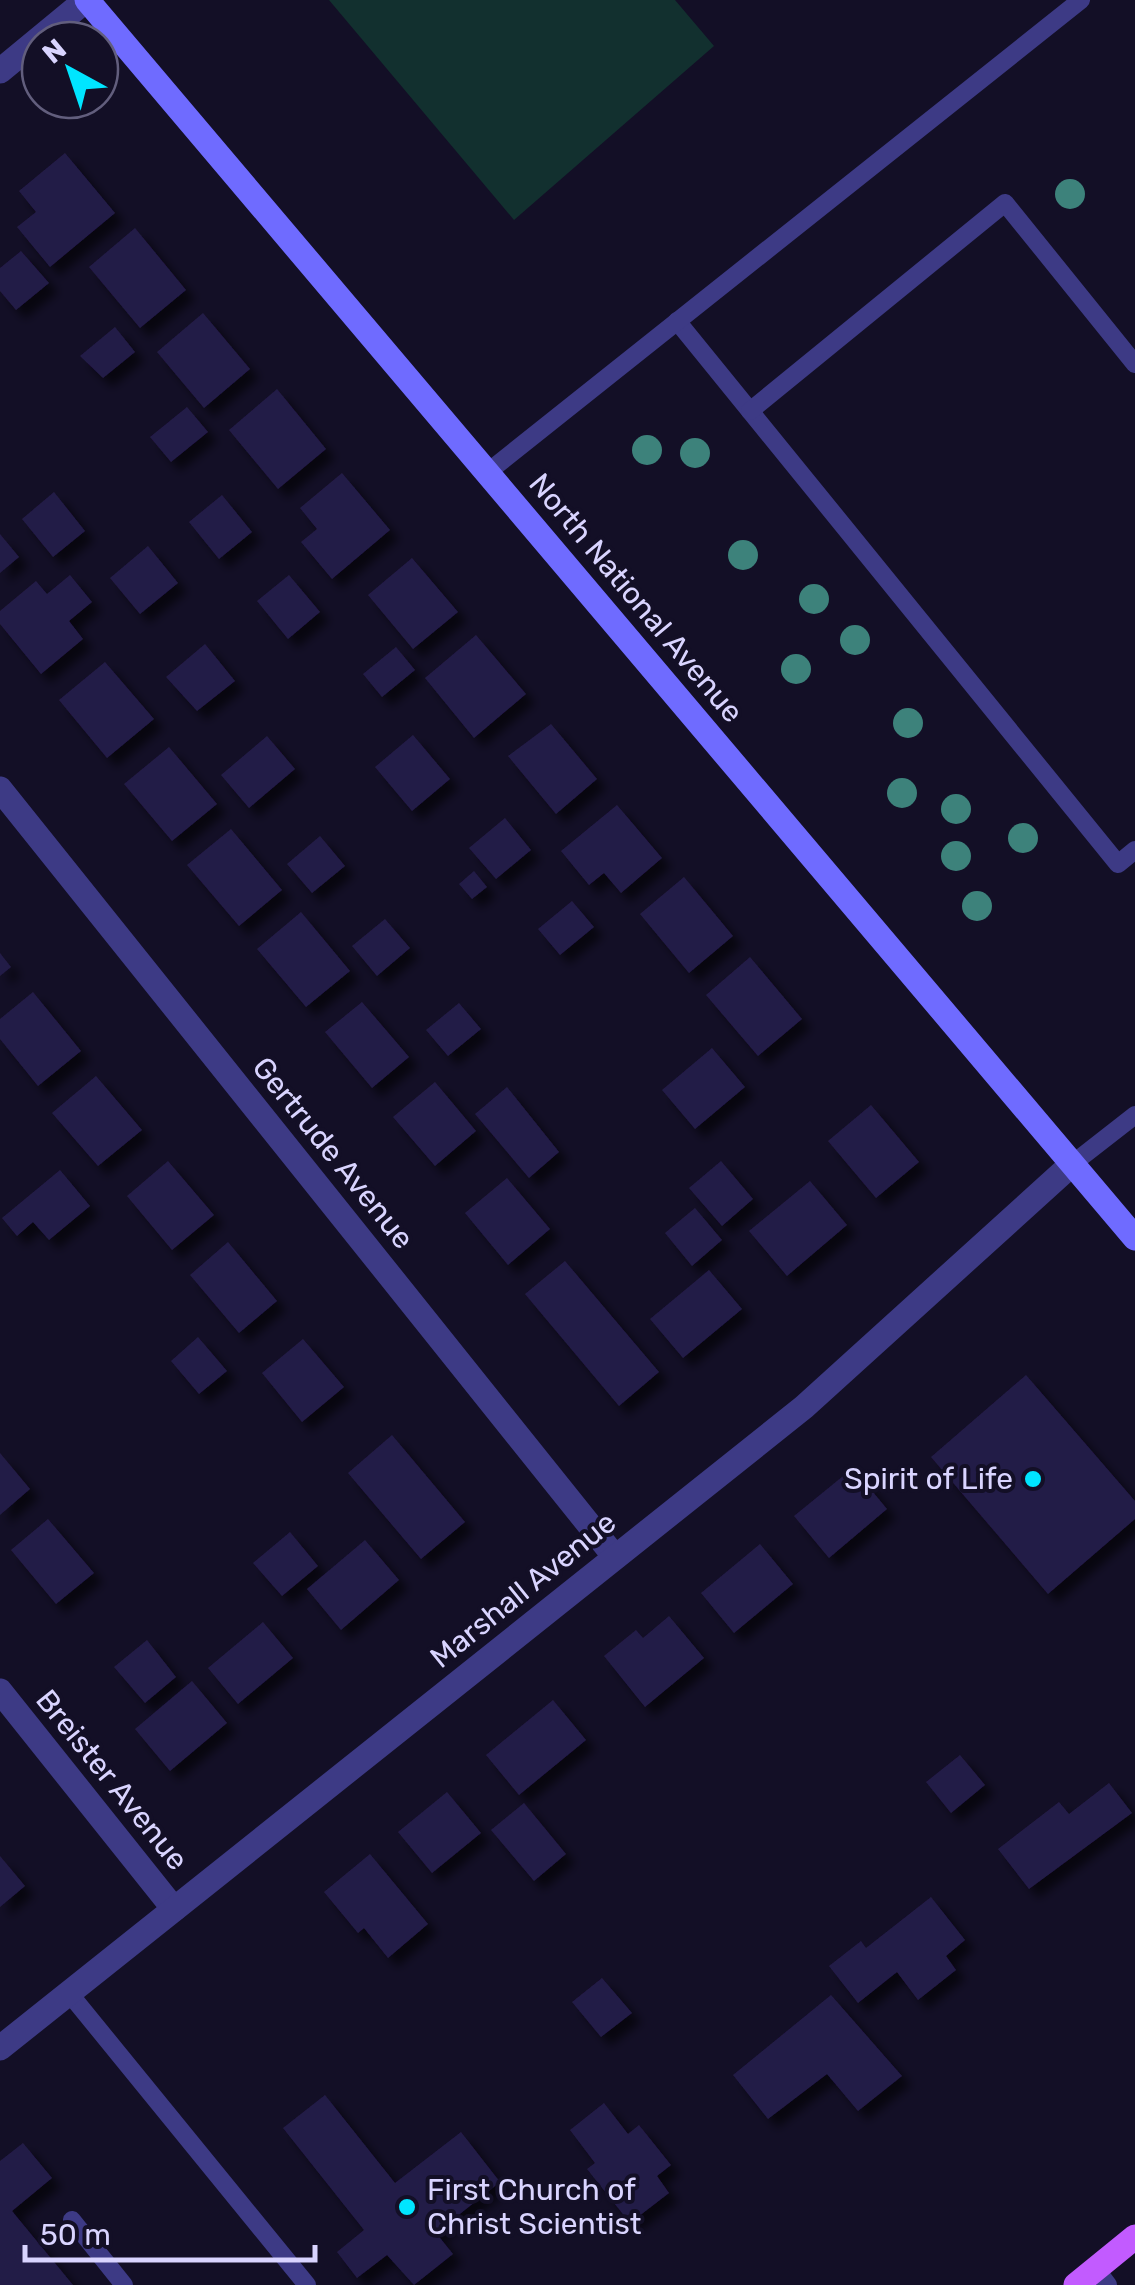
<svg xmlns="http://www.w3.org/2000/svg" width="1135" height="2285" font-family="Rubik,sans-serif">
	<defs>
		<filter id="shadow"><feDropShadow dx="9" dy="9" stdDeviation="5" flood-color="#0009"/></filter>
	</defs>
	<rect width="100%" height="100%" fill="#130f26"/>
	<polygon fill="#12302f" points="329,0 675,0 714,46 514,220"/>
	<g fill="#241b47" filter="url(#shadow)">
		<polygon points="65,153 115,213 50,267 17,227 36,212 19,191"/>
		<polygon points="135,228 186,290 140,328 89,267"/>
		<polygon points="21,251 49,283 16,310 0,291 0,268"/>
		<polygon points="203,313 250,369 204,408 157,352"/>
		<polygon points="115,327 135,352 103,378 80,356"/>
		<polygon points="277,389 326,449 278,489 229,430"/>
		<polygon points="187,407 208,432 171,462 150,437"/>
		<polygon points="342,473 390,530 332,579 301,542 317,529 300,508"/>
		<polygon points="54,492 85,531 53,557 22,519"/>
		<polygon points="222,495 252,532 219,559 189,522"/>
		<polygon points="0,534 19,557 0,573"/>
		<polygon points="148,546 178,583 140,614 110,578"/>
		<polygon points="412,558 458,612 413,649 368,595"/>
		<polygon points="70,575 92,602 69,621 83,639 41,674 0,624 0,611 36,581 47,594"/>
		<polygon points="289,575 320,612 288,639 257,601"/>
		<polygon points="476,635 526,694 474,738 425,678"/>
		<polygon points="205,644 235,681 197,711 166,677"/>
		<polygon points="396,647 415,670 382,697 363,674"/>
		<polygon points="105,662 154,719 107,758 59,700"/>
		<polygon points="551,724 597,779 556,814 508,756"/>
		<polygon points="413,735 450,779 412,811 375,767"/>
		<polygon points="267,736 295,769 249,808 221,775"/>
		<polygon points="169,747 217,804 172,841 124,784"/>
		<polygon points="617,805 662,858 621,893 604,873 589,885 561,851"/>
		<polygon points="505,818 531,850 496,879 469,848"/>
		<polygon points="231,829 282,890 239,926 187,865"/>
		<polygon points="320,836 345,866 312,893 287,864"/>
		<polygon points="474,871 487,887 472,899 459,884"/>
		<polygon points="684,877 733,936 689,973 640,914"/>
		<polygon points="572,901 594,927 560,955 538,929"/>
		<polygon points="301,912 350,971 306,1007 257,949"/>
		<polygon points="385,919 410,948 377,976 352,946"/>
		<polygon points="0,953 11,967 0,976"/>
		<polygon points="750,957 802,1019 758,1056 706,995"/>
		<polygon points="33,992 81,1051 38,1086 0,1039 0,1019"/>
		<polygon points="362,1002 409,1057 372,1088 325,1032"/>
		<polygon points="459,1003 481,1029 448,1056 426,1030"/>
		<polygon points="712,1048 745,1087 695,1129 662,1090"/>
		<polygon points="96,1076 142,1130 98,1166 52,1113"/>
		<polygon points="435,1082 476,1131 435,1166 393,1117"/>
		<polygon points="507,1087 559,1152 529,1178 475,1114"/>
		<polygon points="871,1105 919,1162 876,1198 828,1141"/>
		<polygon points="168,1161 214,1215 172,1250 127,1196"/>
		<polygon points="721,1161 753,1199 722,1226 689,1188"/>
		<polygon points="60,1170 90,1206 49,1240 33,1222 17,1236 2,1218"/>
		<polygon points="507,1178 550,1229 508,1265 465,1213"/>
		<polygon points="810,1181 847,1225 787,1276 749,1231"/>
		<polygon points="695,1208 722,1240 692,1266 665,1233"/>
		<polygon points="228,1242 277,1301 239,1333 190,1275"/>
		<polygon points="565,1261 659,1372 619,1406 525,1294"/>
		<polygon points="709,1270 742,1309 683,1358 650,1319"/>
		<polygon points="198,1337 227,1371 199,1394 171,1361"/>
		<polygon points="303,1339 344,1387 302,1422 262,1373"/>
		<polygon points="1026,1375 1135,1501 1135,1519 1048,1594 931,1457"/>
		<polygon points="392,1435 465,1522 421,1559 348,1473"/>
		<polygon points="0,1453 30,1489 0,1515"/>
		<polygon points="853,1468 887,1509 829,1558 794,1516"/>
		<polygon points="48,1519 94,1573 56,1604 11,1550"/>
		<polygon points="290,1532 318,1566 282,1596 253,1563"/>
		<polygon points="365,1540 399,1580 341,1630 307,1589"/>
		<polygon points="760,1544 793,1584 734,1633 701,1593"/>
		<polygon points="669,1616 704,1658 645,1707 604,1656 636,1630 643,1638"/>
		<polygon points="263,1622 293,1658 238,1704 208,1668"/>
		<polygon points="147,1640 176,1677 145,1703 114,1667"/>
		<polygon points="192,1681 227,1723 170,1771 135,1729"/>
		<polygon points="553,1700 586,1740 519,1795 486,1755"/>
		<polygon points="960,1755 985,1785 951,1813 926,1782"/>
		<polygon points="1109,1783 1132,1813 1029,1889 998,1849 1059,1802 1069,1814"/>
		<polygon points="447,1792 481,1833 432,1873 398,1832"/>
		<polygon points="524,1803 566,1854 534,1881 491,1830"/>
		<polygon points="370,1854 428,1924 388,1958 364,1928 358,1933 324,1892"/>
		<polygon points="0,1856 25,1886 0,1907"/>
		<polygon points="931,1897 965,1940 946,1956 956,1970 918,2000 897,1972 858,2003 829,1966 861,1941 866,1948"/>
		<polygon points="602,1978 632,2013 601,2037 572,2002"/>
		<polygon points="831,1995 902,2076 858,2111 827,2074 768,2119 733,2075"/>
		<polygon points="325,2095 395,2183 461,2132 500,2182 436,2233 453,2254 414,2285 387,2255 357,2278 337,2252 364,2230 283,2128"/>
		<polygon points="604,2103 628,2134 639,2125 671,2165 657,2176 669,2193 630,2223 587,2169 595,2163 570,2130"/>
		<polygon points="23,2143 52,2178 12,2211 73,2285 0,2285 0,2161"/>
	</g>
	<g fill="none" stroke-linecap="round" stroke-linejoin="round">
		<g stroke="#3d3a85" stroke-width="18">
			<polyline points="677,321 1118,864 1135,850"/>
			<polyline points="750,411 1005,203 1135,364"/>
			<polyline points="488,472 1081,0"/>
			<polyline points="1071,1165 1135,1115"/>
			<polyline points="69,1993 307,2285"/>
			<polyline points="72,2220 124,2285"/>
			<polyline points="1096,2269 1108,2285"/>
		</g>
		<g stroke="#3d3a85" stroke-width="25">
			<polyline points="0,71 86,0"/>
			<polyline points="0,789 615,1557"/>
			<polyline points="0,1691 174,1909"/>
			<polyline points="0,2048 804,1407 1071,1165"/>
		</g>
		<polyline stroke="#6f6bff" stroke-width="25" points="87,0 1135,1238"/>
		<polyline stroke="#c25bff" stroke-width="25" points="1076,2285 1135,2237"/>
	</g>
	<g fill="#3d827b">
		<circle cx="1070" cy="194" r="15"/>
		<circle cx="647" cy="450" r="15"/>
		<circle cx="695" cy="453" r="15"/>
		<circle cx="743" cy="555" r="15"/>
		<circle cx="814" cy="599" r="15"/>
		<circle cx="855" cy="640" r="15"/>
		<circle cx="796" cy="669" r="15"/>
		<circle cx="908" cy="723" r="15"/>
		<circle cx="902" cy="793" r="15"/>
		<circle cx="956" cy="809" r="15"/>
		<circle cx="1023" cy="838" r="15"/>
		<circle cx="956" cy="856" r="15"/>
		<circle cx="977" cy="906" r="15"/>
	</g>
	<g fill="#00e5ff" stroke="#130f26" stroke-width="4">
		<circle cx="1033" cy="1479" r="10"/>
		<circle cx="407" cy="2207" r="10"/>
	</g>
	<g text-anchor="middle" stroke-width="8" stroke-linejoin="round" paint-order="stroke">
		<g font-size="30" fill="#d9d4ff" stroke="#130f26">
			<text transform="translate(636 598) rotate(50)" y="10">North National Avenue</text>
			<text transform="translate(333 1153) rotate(51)" y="10">Gertrude Avenue</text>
			<text transform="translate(523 1590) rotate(-39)" y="10">Marshall Avenue</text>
			<text transform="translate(112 1780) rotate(51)" y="10">Breister Avenue</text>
		</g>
		<g font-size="30" fill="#d9d4ff" stroke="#130f26" text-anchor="end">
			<text x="1013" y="1489">Spirit of Life</text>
			<text x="427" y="2200" text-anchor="start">First Church of<tspan x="427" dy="34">Christ Scientist</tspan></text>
		</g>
	</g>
	<g transform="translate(70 70) rotate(320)"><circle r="48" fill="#130f26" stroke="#625e7d" stroke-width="2.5"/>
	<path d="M0-8L18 38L0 25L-18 38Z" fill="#00e5ff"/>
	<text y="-15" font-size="28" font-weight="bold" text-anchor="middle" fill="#d9d4ff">N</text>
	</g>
	<path d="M25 2245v15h290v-15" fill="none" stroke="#d9d4ff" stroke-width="5"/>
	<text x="40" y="2245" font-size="30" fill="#d9d4ff" stroke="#130f26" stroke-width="8" paint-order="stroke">50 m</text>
</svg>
